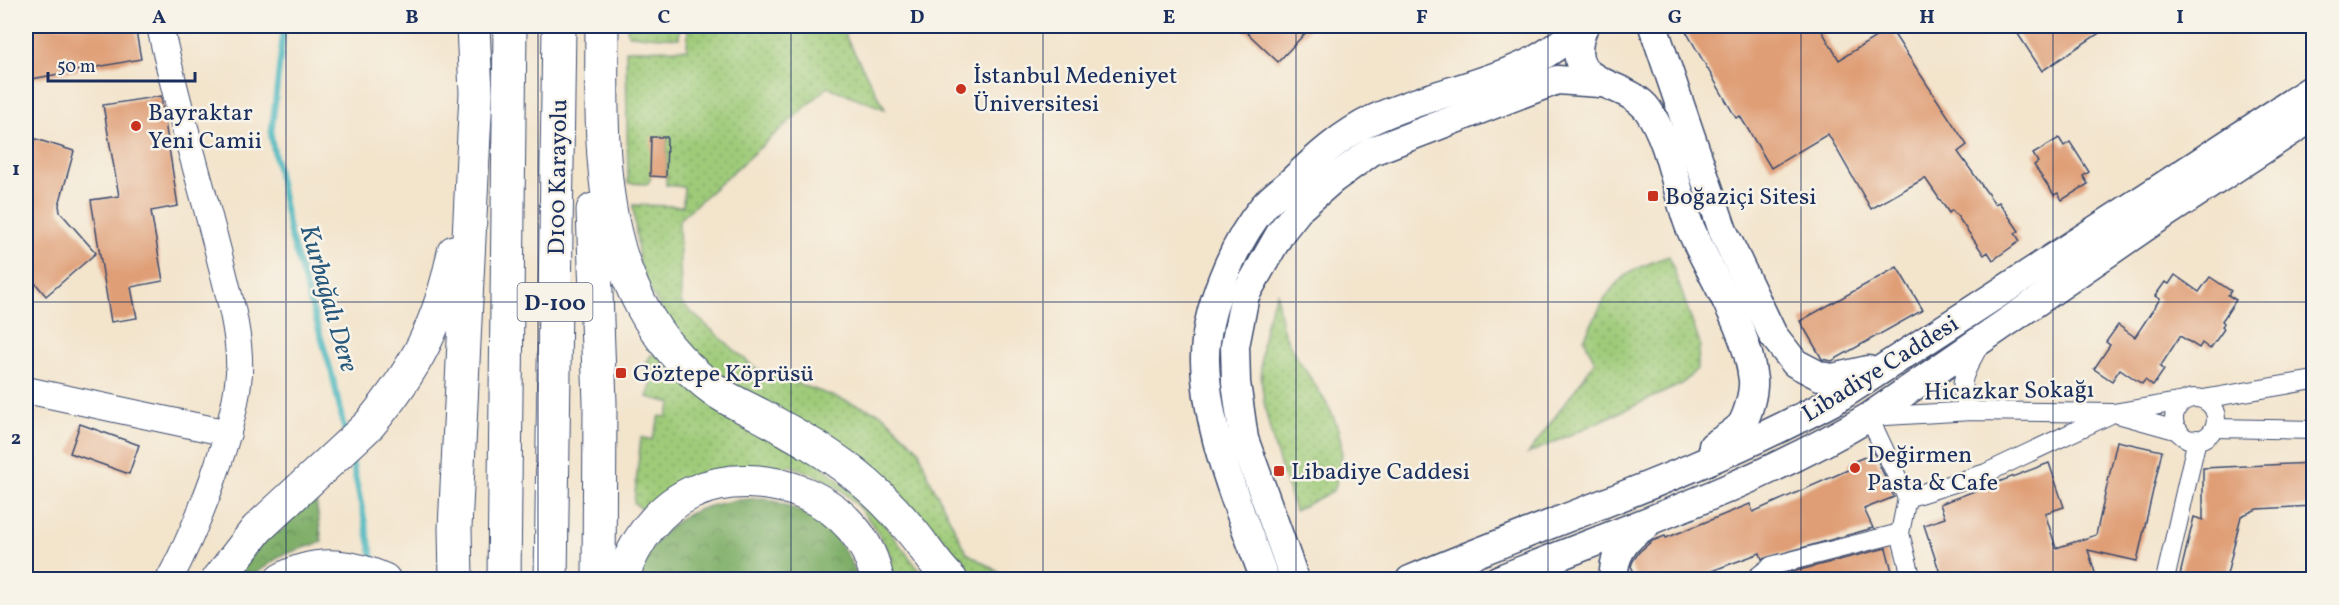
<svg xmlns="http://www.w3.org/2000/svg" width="2339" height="605" font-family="Vollkorn,serif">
	<defs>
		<pattern id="grass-dots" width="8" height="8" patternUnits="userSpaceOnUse" patternTransform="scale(1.5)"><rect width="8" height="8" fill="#9fcb79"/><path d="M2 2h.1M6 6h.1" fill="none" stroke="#81a566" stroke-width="1.8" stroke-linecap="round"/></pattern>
		<pattern id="forest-crowns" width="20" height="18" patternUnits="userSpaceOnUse" patternTransform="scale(1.5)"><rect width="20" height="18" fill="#7faf69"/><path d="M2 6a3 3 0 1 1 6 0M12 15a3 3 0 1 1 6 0" fill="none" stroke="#678f5a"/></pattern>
	</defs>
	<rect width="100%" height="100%" fill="#f7f3e8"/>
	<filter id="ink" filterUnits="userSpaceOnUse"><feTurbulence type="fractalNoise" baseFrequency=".0167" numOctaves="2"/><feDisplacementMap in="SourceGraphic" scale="12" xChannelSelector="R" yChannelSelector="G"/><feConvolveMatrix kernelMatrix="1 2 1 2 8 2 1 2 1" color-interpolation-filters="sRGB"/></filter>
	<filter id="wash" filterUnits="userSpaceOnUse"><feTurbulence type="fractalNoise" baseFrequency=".008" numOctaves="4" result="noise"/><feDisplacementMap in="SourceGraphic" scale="24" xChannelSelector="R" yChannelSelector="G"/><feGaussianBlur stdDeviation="1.35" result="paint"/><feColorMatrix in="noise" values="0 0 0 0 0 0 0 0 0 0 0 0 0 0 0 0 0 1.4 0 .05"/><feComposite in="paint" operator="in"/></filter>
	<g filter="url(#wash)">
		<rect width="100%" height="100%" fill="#f3e4cc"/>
		<g fill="url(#grass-dots)" stroke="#5d7d6c" stroke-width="1.5">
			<polygon points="627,26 840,26 885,109 828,87 682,217 679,221 681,303 755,368 882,414 919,450 928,476 967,553 1010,579 970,579 712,371 671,323 651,293 639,261 633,205 683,206 684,187 666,185 667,138 648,184 628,183 626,50 687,49 688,30 679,29 679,38 628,35"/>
			<path d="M1669,256L1700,344L1697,369L1682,384L1528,454L1595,362L1584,339C1611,286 1611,276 1669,256Z"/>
			<path d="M1277,293C1278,304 1279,315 1282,326C1297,374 1349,410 1341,465C1340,473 1336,483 1333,491L1295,511C1272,439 1242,367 1277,293Z"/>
			<path d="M658,353L818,462L875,513L926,579H887L885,566L893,558C876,529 858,499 829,482C817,475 802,470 789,465L778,472L643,510L634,503L641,437L652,440L660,416L666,417L672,403L647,397L653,381L645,365L651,355Z"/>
		</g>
		<g fill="url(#forest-crowns)" stroke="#4d6f64" stroke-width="1.5">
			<polygon points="315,494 322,542 282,555 248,579 231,580 276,527 279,533"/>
			<path d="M764,498C814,512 839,531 859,579L634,580C662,517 698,501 764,498Z"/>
			<polygon points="26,505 34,513 30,579 26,579"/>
		</g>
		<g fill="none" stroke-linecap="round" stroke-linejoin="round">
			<g stroke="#47b6be" stroke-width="6">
				<polyline points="284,26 271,136 290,234 332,374 345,432"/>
				<polyline points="351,457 374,564"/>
			</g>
		</g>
		<g id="blocks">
			<g fill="#df9e76">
				<polygon points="50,26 135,26 141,59 26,80 26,30"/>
				<polygon points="1240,26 1312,26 1278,62"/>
				<polygon points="1683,26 1819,26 1839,60 1890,28 1967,145 1958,152 1995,204 1999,202 2019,231 2015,233 2020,241 1993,260 1988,252 1984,255 1958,217 1952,210 1949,213 1925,178 1871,209 1828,134 1771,168 1740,116 1736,118"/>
				<polygon points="2025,26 2110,26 2042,71 2016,31"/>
				<polygon points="161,96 178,206 151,211 163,281 131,287 137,318 111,322 91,200 119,196 103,105"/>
				<polygon points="26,136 74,151 59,205 60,212 96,253 46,296 26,272"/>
				<polygon points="651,137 667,137 666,177 650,176"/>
				<polygon points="2059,138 2064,146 2070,142 2089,172 2083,176 2088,184 2062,200 2058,193 2054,195 2034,165 2038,162 2033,154"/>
				<polygon points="1897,267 1923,310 1832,361 1822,359 1800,321"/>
				<polygon points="2175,275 2199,292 2210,277 2231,291 2228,295 2236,300 2222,321 2224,323 2222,327 2224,329 2210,349 2202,343 2199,348 2180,336 2160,367 2164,370 2153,386 2145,380 2142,384 2120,369 2112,381 2094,369 2110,345 2106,342 2118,325 2135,337 2160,299 2155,296 2165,282 2169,284"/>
				<polygon points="80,424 139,445 129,474 70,453"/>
				<polygon points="2117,441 2162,451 2137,561 2088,550 2097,579 1942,579 1924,525 1945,518 1940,504 2049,463 2064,507 2045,513 2056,548 2096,535"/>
				<polygon points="1874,453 1894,497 1864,509 1873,528 1762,559 1760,553 1690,579 1637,579 1631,566 1633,561 1639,552 1652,541 1665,536 1666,538 1750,504 1753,512 1850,469 1848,464"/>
				<polygon points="2313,463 2313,506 2257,509 2241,516 2226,579 2179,579 2194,517 2203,520 2203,468"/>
				<polygon points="1886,548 1894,579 1772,579 1776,576"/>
			</g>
		</g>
	</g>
	<g filter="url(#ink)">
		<use href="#blocks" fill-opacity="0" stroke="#3b4a6e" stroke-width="1.5"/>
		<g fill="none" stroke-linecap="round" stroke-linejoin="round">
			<defs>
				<g id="street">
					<circle cx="2195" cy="419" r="21"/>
					<polyline points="2203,399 2314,380"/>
					<path d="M1972,411C1953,385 1966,371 1979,346"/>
					<polyline points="2118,414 2179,431"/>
					<polyline points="2214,428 2314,430"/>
					<polyline points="1907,498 1986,473 2109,415"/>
					<polyline points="1753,580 1771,566 1900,533"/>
					<polyline points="1912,580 1900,533 1907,498 1869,417 1972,411 2113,413 2184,401"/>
					<polyline points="2165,580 2197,439"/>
				</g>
				<g id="secondary">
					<path d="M160,26C176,102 199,176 218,251C227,289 241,333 239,373C235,431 197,528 169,580"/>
					<polyline points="26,390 228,433"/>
				</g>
				<g id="primary">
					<path d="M1584,26C1558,90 1624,77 1648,110C1671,143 1675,188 1689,225C1709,273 1748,328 1753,380C1754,392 1748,414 1742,424C1736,432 1722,440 1713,446"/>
					<polyline points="1653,26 1723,231 1773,335 1795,363 1820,376 1833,378 1868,370"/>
					<path d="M1265,580C1240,510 1207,436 1205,361C1204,313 1233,243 1264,206C1272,197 1282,190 1291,182C1316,158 1342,134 1374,119C1423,96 1478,87 1527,64C1548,54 1565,40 1583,26"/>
					<polyline points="1295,580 1244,439 1236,383 1235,346 1245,295 1281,232 1300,208 1332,180 1372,151 1557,80 1600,83"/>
					<path d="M1410,580C1551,521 1699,473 1833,401L2314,88"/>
					<path d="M1498,580C1622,530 1754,486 1869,417L2148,225L2314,116"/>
					<path d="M1614,580C1612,555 1625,538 1645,526"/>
				</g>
				<g id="highway">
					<path d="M602,26C601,160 595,303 716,391C730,401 745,407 760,415C792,433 824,450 853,473C875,490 896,512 914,534C926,549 936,566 951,580"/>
					<polyline points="593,210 600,403 599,580"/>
					<path d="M218,580L257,529L369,425C416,369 440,323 454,252"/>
					<path d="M281,580C315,560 349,564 384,580"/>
					<polyline points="456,580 455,528 476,93 473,26"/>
					<polyline points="504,580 510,26"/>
					<polyline points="551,580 559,26"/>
					<path d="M621,580C634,544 655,510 691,493C761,461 863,498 877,580"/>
				</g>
			</defs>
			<use href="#street" stroke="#3b4a6e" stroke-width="20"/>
			<use href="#secondary" stroke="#3b4a6e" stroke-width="28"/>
			<use href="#primary" stroke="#3b4a6e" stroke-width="31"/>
			<use href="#highway" stroke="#3b4a6e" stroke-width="35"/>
			<use href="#street" stroke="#fff" stroke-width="18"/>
			<use href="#secondary" stroke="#fff" stroke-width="26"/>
			<use href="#primary" stroke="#fff" stroke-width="28"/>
			<use href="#highway" stroke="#fff" stroke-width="33"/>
		</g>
	</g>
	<path fill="none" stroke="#1b2f5e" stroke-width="1.5" stroke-opacity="0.55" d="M286,26V580M538,26V580M791,26V580M1043,26V580M1296,26V580M1548,26V580M1801,26V580M2053,26V580M26,302H2314"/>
	<g fill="#c8321e" stroke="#f7f3e8" stroke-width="2">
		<circle cx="961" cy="89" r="6"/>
		<circle cx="136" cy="126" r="6"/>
		<rect x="1647" y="190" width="12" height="12" rx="3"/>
		<rect x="615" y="367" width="12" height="12" rx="3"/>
		<circle cx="1855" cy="468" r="6"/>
		<rect x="1273" y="465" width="12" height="12" rx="3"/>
	</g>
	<g text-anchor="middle" stroke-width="5" stroke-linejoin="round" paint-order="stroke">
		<rect fill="#f7f3e8" stroke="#5d6a87" stroke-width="1.5" x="517.5" y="283" width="75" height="38" rx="4.5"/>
		<g font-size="22" font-weight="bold" fill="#1b2f5e">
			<text x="555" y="310">D-100</text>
		</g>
		<g font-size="24" fill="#1b2f5e" stroke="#f7f3e8" text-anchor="start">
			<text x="973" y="83">İstanbul Medeniyet<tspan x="973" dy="28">Üniversitesi</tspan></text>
			<text x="148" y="120">Bayraktar<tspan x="148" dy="28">Yeni Camii</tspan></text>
			<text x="1665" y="204">Boğaziçi Sitesi</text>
			<text x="633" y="381">Göztepe Köprüsü</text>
			<text x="1867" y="462">Değirmen<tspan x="1867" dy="28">Pasta &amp; Cafe</tspan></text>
			<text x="1291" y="479">Libadiye Caddesi</text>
		</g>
		<g font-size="24" fill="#1b2f5e" stroke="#f7f3e8">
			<text transform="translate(557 177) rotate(-89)" y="8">D100 Karayolu</text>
			<text transform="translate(1880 368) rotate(-32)" y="8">Libadiye Caddesi</text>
			<text transform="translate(2009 390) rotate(-1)" y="8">Hicazkar Sokağı</text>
		</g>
		<g font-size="26" font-style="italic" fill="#28587b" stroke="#f7f3e8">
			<text transform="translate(330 298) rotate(74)" y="9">Kurbağalı Dere</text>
		</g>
	</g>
	<rect width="2339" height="605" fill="none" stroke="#f7f3e8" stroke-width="66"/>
	<path d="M48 72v9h147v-9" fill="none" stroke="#1b2f5e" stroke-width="3"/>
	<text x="57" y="72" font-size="18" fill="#1b2f5e" stroke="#f7f3e8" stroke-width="4.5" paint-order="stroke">50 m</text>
	<rect x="33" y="33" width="2273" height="539" fill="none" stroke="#1b2f5e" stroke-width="2"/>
	<g font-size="20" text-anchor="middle" font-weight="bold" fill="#1b2f5e">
		<text x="159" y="23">A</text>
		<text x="412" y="23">B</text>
		<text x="664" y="23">C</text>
		<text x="917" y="23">D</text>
		<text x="1169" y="23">E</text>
		<text x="1422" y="23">F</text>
		<text x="1675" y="23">G</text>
		<text x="1927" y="23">H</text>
		<text x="2180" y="23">I</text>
		<text x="16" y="175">1</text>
		<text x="16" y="444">2</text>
	</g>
</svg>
